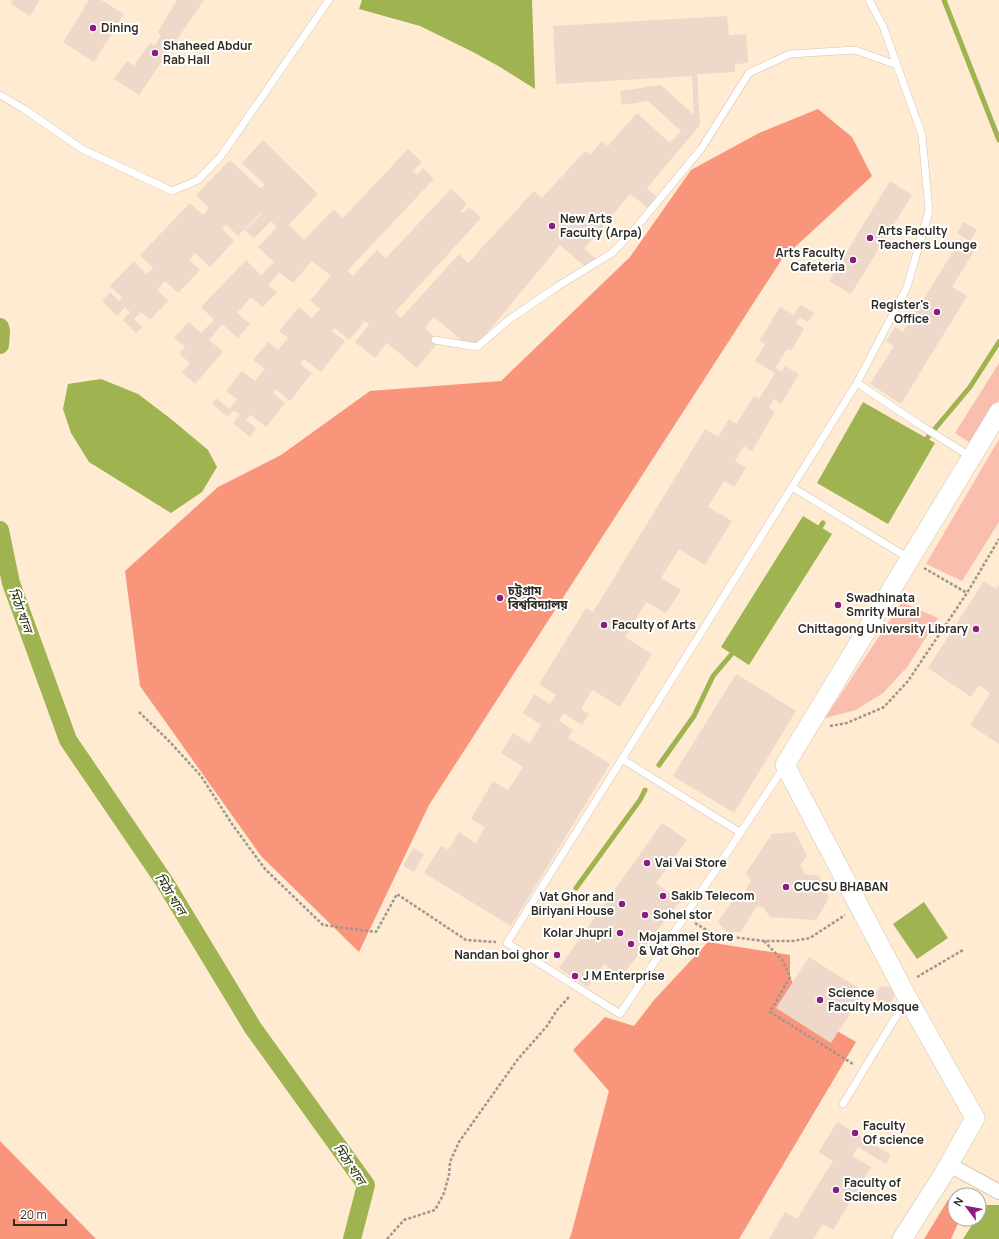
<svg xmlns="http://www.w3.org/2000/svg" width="999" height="1239" font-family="Manrope,'Noto Sans Bengali',sans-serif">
	<rect width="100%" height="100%" fill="#fdf5e9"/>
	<path fill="#feebd1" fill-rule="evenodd" d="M0,0H999V1239H0ZM955,1195H979V1219H955Z"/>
	<g fill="#fabeae">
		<polygon points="999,363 999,400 972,444 955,433"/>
		<polygon points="999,439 999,522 962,581 926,564"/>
		<polygon points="902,602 938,618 908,666 883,693 856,710 825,718"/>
	</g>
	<g fill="#f9957b">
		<polygon points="818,109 852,137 872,176 782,259 429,805 359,952 261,856 140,686 125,571 218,487 281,455 370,391 501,381 630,257 691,170 759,133"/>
		<polygon points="708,942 790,955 790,977 808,1014 856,1042 739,1239 569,1239 571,1235 609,1091 573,1050 605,1017 634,1026 654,1000"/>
		<polygon points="0,1141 96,1239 0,1239"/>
		<polygon points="948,1200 955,1204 955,1219 960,1219 951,1239 924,1239"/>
	</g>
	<g fill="#9fb350">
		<polygon points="362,0 532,0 535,89 500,67 473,52 420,26 359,9"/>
		<polygon points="101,379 138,394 171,419 208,450 217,467 202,492 171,513 89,462 71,433 63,409 68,384"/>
		<polygon points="863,402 935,443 888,524 817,483"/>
		<polygon points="803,516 832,534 749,665 721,647"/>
		<polygon points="924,902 948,938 917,959 893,924"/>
		<polygon points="984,1205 999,1205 999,1239 963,1239 976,1219 979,1219 979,1213"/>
	</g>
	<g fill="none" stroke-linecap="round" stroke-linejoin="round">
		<g stroke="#9fb350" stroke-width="5">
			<polyline points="944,0 999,140"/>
			<polyline points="923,443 970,387 999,342"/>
			<polyline points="817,532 823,523"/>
			<polyline points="659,765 694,716 713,676 736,649"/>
			<polyline points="576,888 640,800 645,790"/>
		</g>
		<g stroke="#9fb350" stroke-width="18">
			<polyline points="0,327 1,331 0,345"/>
			<polyline points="0,530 11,583 68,740 164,881 253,1028 366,1185 352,1239"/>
		</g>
	</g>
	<g fill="#edd8c9">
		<polygon points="13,0 40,0 30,16 11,4"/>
		<polygon points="89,0 101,0 124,14 94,62 63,42"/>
		<polygon points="177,0 204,0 139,95 114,79 127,61 134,66 150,43 155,46 161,35 158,32"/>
		<polygon points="727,16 729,35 746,34 748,63 735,64 735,72 697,74 700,125 647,188 657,197 648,208 630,194 584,249 595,258 587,268 560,245 473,350 434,317 425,328 439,341 417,368 387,343 375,358 355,342 369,325 365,321 349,340 335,328 332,331 345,341 321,372 304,359 300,364 312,373 290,401 276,389 273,393 285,403 266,427 251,415 246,420 256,428 250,437 233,423 240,414 234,410 228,417 212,404 216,398 229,409 237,399 226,391 242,371 255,381 265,369 253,360 268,342 278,350 288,338 279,331 299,307 312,318 320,309 310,301 331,276 312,261 293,283 279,272 268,285 277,292 263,307 251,297 237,313 250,324 238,338 222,324 209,340 223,352 195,384 182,373 190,363 179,354 185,347 174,338 189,322 201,333 214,320 201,307 246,260 261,275 274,262 258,247 277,227 271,221 254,238 245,230 261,214 260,213 238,236 226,224 222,229 234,241 210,267 195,253 189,260 200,270 178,293 165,281 157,290 168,301 150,320 141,312 134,319 142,327 136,333 123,320 130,312 125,307 117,316 102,301 110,292 119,301 122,298 110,286 134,261 146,274 153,268 140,255 190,203 203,215 209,208 196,195 230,160 260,188 265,185 242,163 263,140 318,194 289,225 304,240 334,209 343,218 408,149 422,162 413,171 417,175 423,168 434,179 347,271 353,276 377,250 386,258 451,189 467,204 461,211 463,213 469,207 481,218 395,312 401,318 459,254 468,263 534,191 542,198 585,151 590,155 602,141 608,146 637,113 670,143 681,131 648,101 622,105 620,91 661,85 694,115 692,76 556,84 553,26"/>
		<polygon points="890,181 912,195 851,294 829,281"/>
		<polygon points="964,222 977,230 970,242 957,233"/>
		<polygon points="961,239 976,248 952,287 967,296 901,404 870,384 894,346 886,341 895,327 903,332"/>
		<polygon points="800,305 814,313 808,322 800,317 796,323 804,329 791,351 787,349 775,368 782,372 785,366 799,374 781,404 774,399 769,408 775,412 752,451 744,446 735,461 746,468 734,487 724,481 708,507 732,521 705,565 679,549 661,578 681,590 666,613 646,602 625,637 652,654 620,707 592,690 581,709 589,714 582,725 563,713 559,721 573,730 568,738 610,764 511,926 424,873 441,846 448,850 459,832 476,843 485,827 471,819 493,781 508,790 523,767 501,753 513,733 530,743 541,725 523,713 534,694 550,704 556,695 539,684 586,608 593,612 705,429 718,437 729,419 736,424 754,396 759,399 775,373 755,361 765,344 759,341 780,307 794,315"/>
		<polygon points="984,581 996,589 999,585 999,744 970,725 990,693 979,685 971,697 928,668"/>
		<polygon points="736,674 796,711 734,813 673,776"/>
		<polygon points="662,823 687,840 656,883 680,901 621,977 604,964 588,987 559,968"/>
		<polygon points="795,832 807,856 800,865 805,874 819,876 829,898 816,920 770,917 763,907 756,907 741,932 727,932 718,922 737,894 743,895 751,881 746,873 772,834"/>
		<polygon points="413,848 424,854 414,872 403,866"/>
		<polygon points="809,957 864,992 831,1043 776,1008"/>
		<circle cx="885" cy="995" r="9"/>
		<polygon points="837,1122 891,1155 886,1164 858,1147 852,1156 871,1167 833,1230 823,1224 813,1239 769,1239 785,1212 797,1219 833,1161 819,1152"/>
	</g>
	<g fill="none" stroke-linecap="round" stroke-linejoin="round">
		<defs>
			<g id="lane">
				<polyline points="0,95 24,109 82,149 172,191 198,180 221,156 329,0"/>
				<polyline points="435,340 477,347 510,319 558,286 612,253 634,230 701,149 749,73 790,54 855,50 897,65"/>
				<polyline points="857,383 920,425 971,457"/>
				<polyline points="792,487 910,559"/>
				<polyline points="622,759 741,833"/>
				<polyline points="784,767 620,1014 507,943 857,383 907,287 929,211 922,135 883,26 869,0"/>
				<polyline points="843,1104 906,1000"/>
			</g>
			<polyline id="street" points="948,1164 999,1192"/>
			<polyline id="secondary" points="902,1239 943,1175 975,1118 908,999 785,765 999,412"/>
		</defs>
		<use href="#lane" stroke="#d3c5b2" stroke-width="8"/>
		<use href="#street" stroke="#d3c5b2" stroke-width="16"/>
		<use href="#secondary" stroke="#d3c5b2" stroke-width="20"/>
		<g stroke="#9d978d" stroke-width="2.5" stroke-dasharray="3 2" stroke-linecap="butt">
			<polyline points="924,568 967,593"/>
			<polyline points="139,712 169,741 201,776 232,824 265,869 323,925 376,932 397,894 466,940 496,942"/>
			<polyline points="830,726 847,723 884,707 908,681 967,593 999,539"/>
			<polyline points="695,923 711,933 740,938 764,941 793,941 810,938 845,915"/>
			<polyline points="764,941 783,961 790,977 770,1012 853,1064"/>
			<polyline points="917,977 963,950"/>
			<polyline points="387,1239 404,1220 435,1210 444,1193 449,1175 450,1162 459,1142 518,1059 547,1026 557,1010 569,997"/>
		</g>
		<use href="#lane" stroke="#fff" stroke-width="7"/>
		<use href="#street" stroke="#fff" stroke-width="14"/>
		<use href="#secondary" stroke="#fff" stroke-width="19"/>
	</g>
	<g fill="#8b1d81" stroke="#fff" stroke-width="1.5">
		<circle cx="93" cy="28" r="4"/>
		<circle cx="155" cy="53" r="4"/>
		<circle cx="552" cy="226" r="4"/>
		<circle cx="870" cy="238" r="4"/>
		<circle cx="853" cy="260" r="4"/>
		<circle cx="937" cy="312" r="4"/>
		<circle cx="500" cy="598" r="4"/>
		<circle cx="838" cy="605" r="4"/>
		<circle cx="604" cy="625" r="4"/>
		<circle cx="976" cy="629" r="4"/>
		<circle cx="647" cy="863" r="4"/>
		<circle cx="786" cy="887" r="4"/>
		<circle cx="663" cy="896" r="4"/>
		<circle cx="622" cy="904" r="4"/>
		<circle cx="645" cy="915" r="4"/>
		<circle cx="620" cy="933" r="4"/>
		<circle cx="631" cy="944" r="4"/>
		<circle cx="557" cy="955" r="4"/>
		<circle cx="575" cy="976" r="4"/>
		<circle cx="820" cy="1000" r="4"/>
		<circle cx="855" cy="1133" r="4"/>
		<circle cx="836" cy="1190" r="4"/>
	</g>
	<g text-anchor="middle" stroke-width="4" stroke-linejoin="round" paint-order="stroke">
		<g font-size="12" font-weight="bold" fill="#302b24" stroke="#fff" text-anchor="start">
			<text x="101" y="32">Dining</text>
			<text x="163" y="50">Shaheed Abdur<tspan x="163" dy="14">Rab Hall</tspan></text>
			<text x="560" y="223">New Arts<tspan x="560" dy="14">Faculty (Arpa)</tspan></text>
			<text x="878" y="235">Arts Faculty<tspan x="878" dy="14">Teachers Lounge</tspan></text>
			<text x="845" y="257" text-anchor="end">Arts Faculty<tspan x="845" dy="14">Cafeteria</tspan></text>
			<text x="929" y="309" text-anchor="end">Register's<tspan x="929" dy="14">Office</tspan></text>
			<text x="508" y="595">চট্টগ্রাম<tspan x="508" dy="14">বিশ্ববিদ্যালয়</tspan></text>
			<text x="846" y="602">Swadhinata<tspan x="846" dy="14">Smrity Mural</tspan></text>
			<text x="612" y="629">Faculty of Arts</text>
			<text x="968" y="633" text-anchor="end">Chittagong University Library</text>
			<text x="655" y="867">Vai Vai Store</text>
			<text x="794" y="891">CUCSU BHABAN</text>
			<text x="671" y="900">Sakib Telecom</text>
			<text x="614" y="901" text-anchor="end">Vat Ghor and<tspan x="614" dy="14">Biriyani House</tspan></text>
			<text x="653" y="919">Sohel stor</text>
			<text x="612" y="937" text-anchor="end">Kolar Jhupri</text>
			<text x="639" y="941">Mojammel Store<tspan x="639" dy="14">&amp; Vat Ghor</tspan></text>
			<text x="549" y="959" text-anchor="end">Nandan boi ghor</text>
			<text x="583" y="980">J M Enterprise</text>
			<text x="828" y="997">Science<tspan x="828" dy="14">Faculty Mosque</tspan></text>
			<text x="863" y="1130">Faculty<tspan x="863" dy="14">Of science</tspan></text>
			<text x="844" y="1187">Faculty of<tspan x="844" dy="14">Sciences</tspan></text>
		</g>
		<g font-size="13" font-style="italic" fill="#2c340a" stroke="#fff">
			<text transform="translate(21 610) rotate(70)" y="5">মিঠা খাল</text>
			<text transform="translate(171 894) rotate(58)" y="5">মিঠা খাল</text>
			<text transform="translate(350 1164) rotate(56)" y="5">মিঠা খাল</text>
		</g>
	</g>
	<g transform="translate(967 1207) rotate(302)"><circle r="19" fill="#ffffff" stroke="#acaaa7"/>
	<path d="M0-3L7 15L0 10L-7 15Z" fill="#8b1d81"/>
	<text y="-6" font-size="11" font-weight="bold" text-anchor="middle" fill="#302b24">N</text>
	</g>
	<path d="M14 1219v6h52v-6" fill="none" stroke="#302b24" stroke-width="2"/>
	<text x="20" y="1219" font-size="12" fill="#302b24" stroke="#ffffff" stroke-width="3" paint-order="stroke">20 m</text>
</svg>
